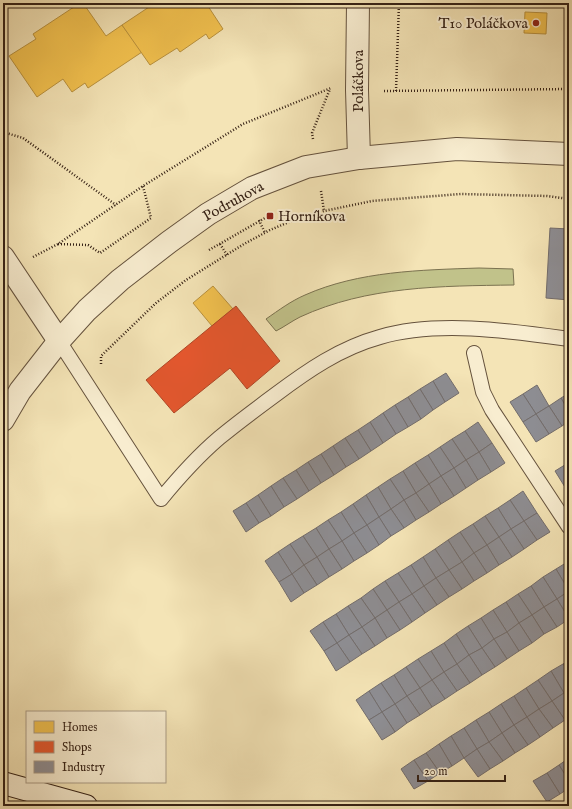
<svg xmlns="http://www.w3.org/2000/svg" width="572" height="809" font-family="'IM FELL English',serif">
	<rect width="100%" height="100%" fill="#f4e4b6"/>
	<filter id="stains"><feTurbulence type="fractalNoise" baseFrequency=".005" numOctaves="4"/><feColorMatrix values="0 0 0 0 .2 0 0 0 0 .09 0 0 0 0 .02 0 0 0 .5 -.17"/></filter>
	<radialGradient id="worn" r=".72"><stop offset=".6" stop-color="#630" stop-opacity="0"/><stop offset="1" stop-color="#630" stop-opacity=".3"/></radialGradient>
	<path fill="#c1c28a" stroke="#7b7250" d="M479,268L513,269L514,285C441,286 367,286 300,317C292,321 284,327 276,331L266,319C279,310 291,301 305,295C359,271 421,270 479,268Z"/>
	<g fill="#f2c14e" stroke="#b9913d">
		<polygon points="80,3 83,3 106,36 122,25 142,52 88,88 85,83 72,92 63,79 37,97 9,56 36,39 33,34"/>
		<polygon points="147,3 206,3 223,29 209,39 206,34 180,52 177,48 150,65 122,25 149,7"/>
		<polygon points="525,12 547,13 546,34 524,33"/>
		<polygon points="213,286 233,309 212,326 193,303"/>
	</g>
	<polygon fill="#e4572e" stroke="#b04726" points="236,306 280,361 247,389 230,368 174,413 146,380"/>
	<g fill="#8d8d92" stroke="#736d6c">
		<polygon points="550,228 569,229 569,300 546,298"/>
		<polygon points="446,373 459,393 445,402 433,381"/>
		<polygon points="433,381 445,402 433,410 420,389"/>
		<polygon points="537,385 549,406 536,414 523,394"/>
		<polygon points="420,389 433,410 421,419 408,397"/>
		<polygon points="569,393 569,412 561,398"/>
		<polygon points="523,394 536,414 523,422 510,402"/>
		<polygon points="408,397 421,419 408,427 395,405"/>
		<polygon points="561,398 569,412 569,421 562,426 549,406"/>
		<polygon points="395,405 408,427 396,434 383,413"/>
		<polygon points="549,406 562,426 549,434 536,414"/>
		<polygon points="383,413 396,434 383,443 370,422"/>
		<polygon points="536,414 549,434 536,442 523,422"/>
		<polygon points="370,422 383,443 371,451 358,430"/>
		<polygon points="478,422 492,443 479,452 465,431"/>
		<polygon points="358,430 371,451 359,459 345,438"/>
		<polygon points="465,431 479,452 466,460 452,439"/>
		<polygon points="345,438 359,459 346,467 333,446"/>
		<polygon points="452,439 466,460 454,468 440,447"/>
		<polygon points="492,443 505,463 491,472 479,452"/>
		<polygon points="333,446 346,467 334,475 321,454"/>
		<polygon points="440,447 454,468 441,476 428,455"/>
		<polygon points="479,452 491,472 478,480 466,460"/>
		<polygon points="321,454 334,475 321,483 308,462"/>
		<polygon points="428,455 441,476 429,484 415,463"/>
		<polygon points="466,460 478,480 466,488 454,468"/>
		<polygon points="308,462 321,483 309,491 296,470"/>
		<polygon points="415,463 429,484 416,493 403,471"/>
		<polygon points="568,463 569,465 568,492 555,471"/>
		<polygon points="454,468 466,488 454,496 441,476"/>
		<polygon points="296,470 309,491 297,499 283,478"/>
		<polygon points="403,471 416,493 404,500 390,479"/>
		<polygon points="441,476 454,496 441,504 429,484"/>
		<polygon points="283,478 297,499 284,507 271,486"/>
		<polygon points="390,479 404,500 391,509 378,487"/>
		<polygon points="429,484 441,504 429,512 416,493"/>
		<polygon points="271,486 284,507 271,516 258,495"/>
		<polygon points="378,487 391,509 379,517 366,495"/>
		<polygon points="523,491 537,513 524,521 510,500"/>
		<polygon points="416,493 429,512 416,520 404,500"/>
		<polygon points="258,495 271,516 259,523 246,503"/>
		<polygon points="366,495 379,517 367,525 353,504"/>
		<polygon points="404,500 416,520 404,528 391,509"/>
		<polygon points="510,500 524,521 511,529 498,508"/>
		<polygon points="246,503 259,523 246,532 233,511"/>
		<polygon points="353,504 367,525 354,533 341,512"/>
		<polygon points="498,508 511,529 499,537 485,516"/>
		<polygon points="391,509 404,528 391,536 379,517"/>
		<polygon points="341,512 354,533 342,541 328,520"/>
		<polygon points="537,513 550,532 537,540 524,521"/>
		<polygon points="485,516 499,537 487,545 473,524"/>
		<polygon points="379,517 391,536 379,545 367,525"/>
		<polygon points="328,520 342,541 329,549 316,528"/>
		<polygon points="524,521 537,540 524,549 511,529"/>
		<polygon points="473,524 487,545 474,553 460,532"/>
		<polygon points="367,525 379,545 367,553 354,533"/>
		<polygon points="316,528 329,549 317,557 303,536"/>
		<polygon points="511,529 524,549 512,557 499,537"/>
		<polygon points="460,532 474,553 462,562 448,540"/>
		<polygon points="354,533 367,553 354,561 342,541"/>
		<polygon points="303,536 317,557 304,565 290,544"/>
		<polygon points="499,537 512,557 499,565 487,545"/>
		<polygon points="448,540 462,562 449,570 435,549"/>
		<polygon points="342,541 354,561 342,569 329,549"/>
		<polygon points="290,544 304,565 292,574 278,552"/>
		<polygon points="487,545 499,565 487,573 474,553"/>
		<polygon points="329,549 342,569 329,577 317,557"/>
		<polygon points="435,549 449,570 436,578 423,557"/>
		<polygon points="278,552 292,574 279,582 265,561"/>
		<polygon points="474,553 487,573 474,581 462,562"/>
		<polygon points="317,557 329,577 317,585 304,565"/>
		<polygon points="423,557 436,578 424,586 411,565"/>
		<polygon points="569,561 569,591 556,569"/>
		<polygon points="462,562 474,581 462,589 449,570"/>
		<polygon points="304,565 317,585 304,593 292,574"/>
		<polygon points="411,565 424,586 412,594 398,573"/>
		<polygon points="556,569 569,591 557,599 543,577"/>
		<polygon points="449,570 462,589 449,597 436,578"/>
		<polygon points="398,573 412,594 399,602 385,581"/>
		<polygon points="292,574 304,593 291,602 279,582"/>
		<polygon points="543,577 557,599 544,607 531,586"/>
		<polygon points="436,578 449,597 437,605 424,586"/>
		<polygon points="385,581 399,602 387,610 373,589"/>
		<polygon points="424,586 437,605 425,613 412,594"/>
		<polygon points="531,586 544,607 532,615 518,594"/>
		<polygon points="373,589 387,610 375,618 361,598"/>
		<polygon points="569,591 569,618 557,599"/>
		<polygon points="412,594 425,613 412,622 399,602"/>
		<polygon points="518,594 532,615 519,623 506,602"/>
		<polygon points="361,598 375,618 362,627 348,606"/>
		<polygon points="557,599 569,619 557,627 544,607"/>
		<polygon points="399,602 412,622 400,630 387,610"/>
		<polygon points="506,602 519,623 507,632 493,610"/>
		<polygon points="348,606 362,627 349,635 336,614"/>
		<polygon points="544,607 557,627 544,634 532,615"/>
		<polygon points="387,610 400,630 387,638 375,618"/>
		<polygon points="493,610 507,632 494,639 481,618"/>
		<polygon points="336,614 349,635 337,643 323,622"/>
		<polygon points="532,615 544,634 532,643 519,623"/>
		<polygon points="375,618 387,638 375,646 362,627"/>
		<polygon points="481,618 494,639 482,648 468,626"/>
		<polygon points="323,622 337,643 324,651 310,631"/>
		<polygon points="519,623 532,643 519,651 507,632"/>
		<polygon points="468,626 482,648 469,655 456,634"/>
		<polygon points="362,627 375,646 362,654 349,635"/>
		<polygon points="507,632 519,651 507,659 494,639"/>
		<polygon points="456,634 469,655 457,664 444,643"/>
		<polygon points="349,635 362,654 350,662 337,643"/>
		<polygon points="494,639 507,659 495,667 482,648"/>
		<polygon points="337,643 350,662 336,671 324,651"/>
		<polygon points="444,643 457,664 444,672 431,651"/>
		<polygon points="482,648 495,667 482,675 469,655"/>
		<polygon points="431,651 444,672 432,680 418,659"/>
		<polygon points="469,655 482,675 470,683 457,664"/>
		<polygon points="418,659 432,680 420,688 406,667"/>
		<polygon points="569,660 569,673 563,664"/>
		<polygon points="457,664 470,683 457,691 444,672"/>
		<polygon points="563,664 569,673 569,690 564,693 551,671"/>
		<polygon points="406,667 420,688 407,696 394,675"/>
		<polygon points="551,671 564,693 552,701 538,680"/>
		<polygon points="444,672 457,691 445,699 432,680"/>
		<polygon points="394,675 407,696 395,704 381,683"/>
		<polygon points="432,680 445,699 432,707 420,688"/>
		<polygon points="538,680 552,701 539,709 526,688"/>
		<polygon points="381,683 395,704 382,712 369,691"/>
		<polygon points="420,688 432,707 420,715 407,696"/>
		<polygon points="526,688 539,709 527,717 514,696"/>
		<polygon points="569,690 569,700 564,693"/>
		<polygon points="369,691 382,712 369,720 356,700"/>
		<polygon points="564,693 569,700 569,718 565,720 552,701"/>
		<polygon points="407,696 420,715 407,723 395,704"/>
		<polygon points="514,696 527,717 514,725 501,704"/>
		<polygon points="552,701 565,720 553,728 539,709"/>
		<polygon points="395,704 407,723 395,732 382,712"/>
		<polygon points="501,704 514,725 502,733 489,712"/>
		<polygon points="539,709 553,728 540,737 527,717"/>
		<polygon points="382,712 395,732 382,740 369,720"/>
		<polygon points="489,712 502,733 489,742 476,720"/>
		<polygon points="527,717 540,737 528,745 514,725"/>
		<polygon points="476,720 489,742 477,749 464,728"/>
		<polygon points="514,725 528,745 515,753 502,733"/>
		<polygon points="464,728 477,749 464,758 451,736"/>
		<polygon points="502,733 515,753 503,761 489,742"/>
		<polygon points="451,736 464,758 452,766 439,744"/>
		<polygon points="489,742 503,761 490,769 477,749"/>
		<polygon points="439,744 452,766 440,773 426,753"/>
		<polygon points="477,749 490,769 478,777 464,758"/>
		<polygon points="426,753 440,773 428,781 414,760"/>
		<polygon points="569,758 569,781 559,765"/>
		<polygon points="414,760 428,781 414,789 401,769"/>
		<polygon points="559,765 569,781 569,788 560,794 547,773"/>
		<polygon points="547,773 560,794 547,802 533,781"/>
	</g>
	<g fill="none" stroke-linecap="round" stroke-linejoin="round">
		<defs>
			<g id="service">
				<path d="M59,341L161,499C179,477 198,456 219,438C237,423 256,409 275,395C307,371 340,348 380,337C437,320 511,331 569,339"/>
				<polyline points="474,353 483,392 492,410 569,527"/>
			</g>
			<g id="minor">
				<polyline points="358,3 357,90 359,158"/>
				<polyline points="3,257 59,341"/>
				<polyline points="3,420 20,391 59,341 87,310 120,280 169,242 208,214 252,188 306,167 359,158 457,149 569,154"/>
			</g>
			<polyline id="secondary" points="3,783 86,806"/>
		</defs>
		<use href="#service" stroke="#65523d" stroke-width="16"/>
		<use href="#minor" stroke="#65523d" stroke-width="24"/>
		<use href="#secondary" stroke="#352115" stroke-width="24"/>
		<g stroke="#352115" stroke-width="2.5" stroke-dasharray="1 2" stroke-linecap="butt">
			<polyline points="568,89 569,80"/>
			<polyline points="384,91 569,89"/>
			<polyline points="396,91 399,3"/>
			<polyline points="3,132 23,138 116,205"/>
			<polyline points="313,139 312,133 330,89"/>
			<polyline points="321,191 324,211"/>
			<polyline points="259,220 265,233"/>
			<polyline points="58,244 88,245 100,253 151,218 143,186"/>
			<polyline points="220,244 227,255"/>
			<polyline points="209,250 265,218"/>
			<polyline points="33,257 58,244 143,186 243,124 331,88"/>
			<polyline points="101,364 101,356 156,303 186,280 244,244 270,230 296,219 324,211 372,201 396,199 461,194 547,196 569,199"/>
		</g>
		<use href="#service" stroke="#f8edd0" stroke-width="14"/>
		<use href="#minor" stroke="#f8edd0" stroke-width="22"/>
		<use href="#secondary" stroke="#f8edd0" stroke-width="22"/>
	</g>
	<g fill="#8f2418" stroke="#f8edd0" stroke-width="1.5">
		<circle cx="536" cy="23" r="4"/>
		<rect x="266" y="212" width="8" height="8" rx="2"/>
	</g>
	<g text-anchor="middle" stroke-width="4" stroke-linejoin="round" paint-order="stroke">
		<g font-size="15" fill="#352115" stroke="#f8edd0" text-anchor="end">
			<text x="528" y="28">T10 Poláčkova</text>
			<text x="278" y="221" text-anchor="start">Horníkova</text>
		</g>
		<g font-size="15" fill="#352115" stroke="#f8edd0">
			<text transform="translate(358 81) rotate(-90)" y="5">Poláčkova</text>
			<text transform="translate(233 201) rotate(-29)" y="5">Podruhova</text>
		</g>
	</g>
	<rect width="572" height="809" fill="none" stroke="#f4e4b6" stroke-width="16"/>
	<rect x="4" y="4" width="564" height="801" fill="none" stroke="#352115" stroke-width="2"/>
	<rect x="8" y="8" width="556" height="793" fill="none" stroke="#352115"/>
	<rect x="26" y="711" width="140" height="72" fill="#f8edd0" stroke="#aa9b85"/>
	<rect x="34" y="721" width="20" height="12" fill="#f2c14e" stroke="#aa9b85"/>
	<text x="62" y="731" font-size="12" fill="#352115">Homes</text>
	<rect x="34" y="741" width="20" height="12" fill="#e4572e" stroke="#aa9b85"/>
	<text x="62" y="751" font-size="12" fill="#352115">Shops</text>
	<rect x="34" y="761" width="20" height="12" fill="#8d8d92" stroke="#aa9b85"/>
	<text x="62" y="771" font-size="12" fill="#352115">Industry</text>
	<path d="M418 775v6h87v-6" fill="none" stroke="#352115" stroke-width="2"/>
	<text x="424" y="775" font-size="12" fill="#352115" stroke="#f8edd0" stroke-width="3" paint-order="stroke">20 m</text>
	<rect width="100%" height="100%" filter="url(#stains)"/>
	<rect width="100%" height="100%" fill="url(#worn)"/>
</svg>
